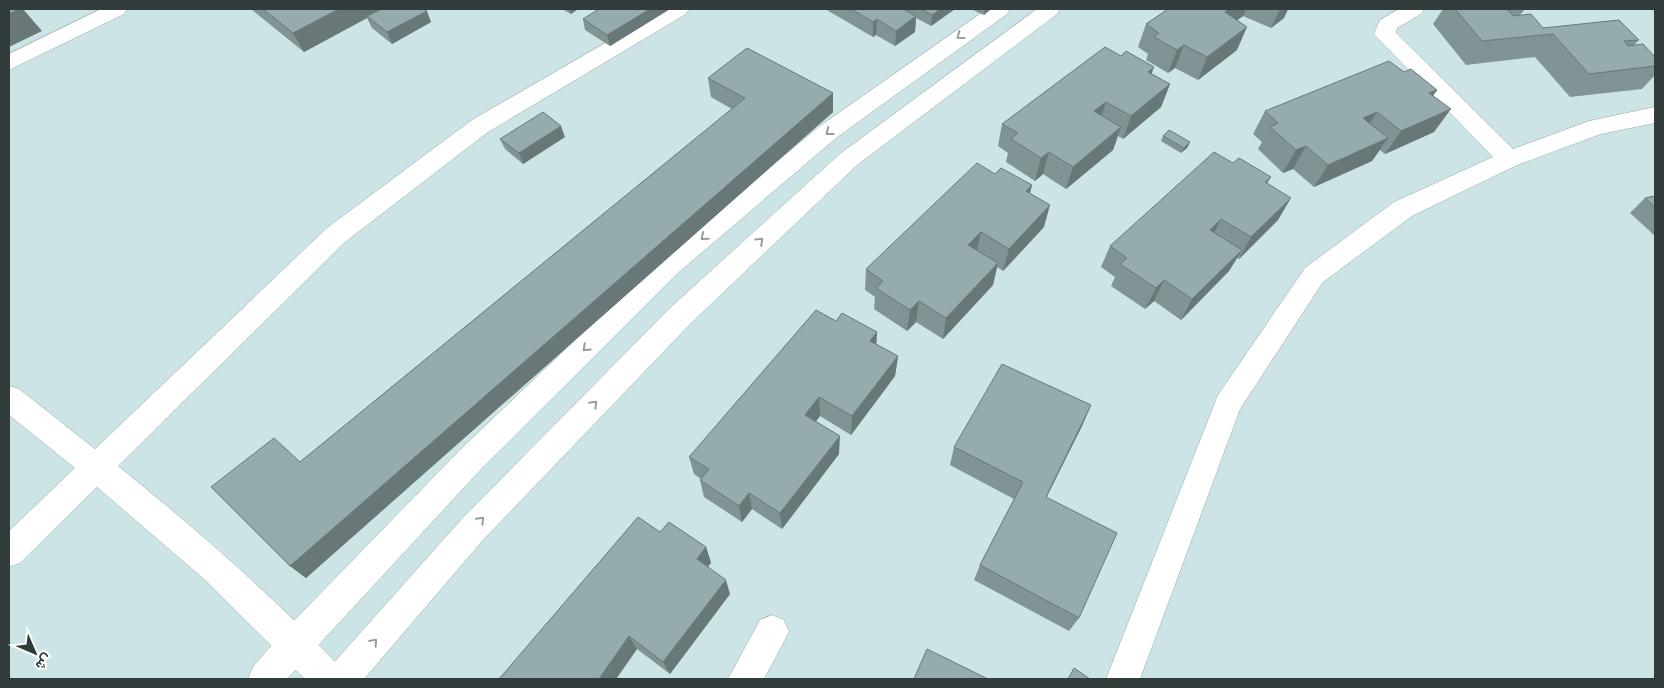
<svg xmlns="http://www.w3.org/2000/svg" width="1664" height="688" font-family="'PT Sans Narrow',Vazirmatn,sans-serif">
	<rect width="100%" height="100%" fill="#cce4e6"/>
	<g fill="none" stroke-linecap="round" stroke-linejoin="round">
		<defs>
			<g id="street">
				<polygon points="101,9 127,9 124,14 9,70 9,54"/>
				<path d="M664,9H689L686,14L488,132L345,242L118,466C196,529 271,594 340,667L345,679H305L203,578L97,487L20,563L9,567V531L75,468L9,415V386L19,389L95,449L327,228L472,120Z"/>
				<polygon points="1399,9 1424,9 1421,14 1397,28 1396,33 1513,149 1589,121 1655,107 1655,123 1601,134 1517,165 1412,216 1323,282 1240,409 1140,679 1106,679 1218,395 1305,268 1394,202 1493,157 1374,34 1380,20"/>
				<polygon points="772,615 784,620 789,632 764,679 728,679 760,620"/>
			</g>
			<g id="secondary">
				<polygon points="987,9 1010,9 1007,14 836,138 680,271 482,468 287,679 248,679 253,667 284,631 460,450 662,257 820,126"/>
				<polygon points="1037,9 1060,9 1057,14 857,165 690,324 482,541 364,679 325,679 330,667 460,521 670,308 841,153"/>
			</g>
		</defs>
		<use href="#street" stroke="#94aaac" stroke-width="1"/>
		<use href="#secondary" stroke="#94aaac" stroke-width="1"/>
		<use href="#street" fill="#fff" fill-rule="evenodd"/>
		<use href="#secondary" fill="#fff" fill-rule="evenodd"/>
	</g>
	<g fill="#809395">
		<polygon points="251,9 423,9 431,22 392,44 372,28 367,18 304,52"/>
		<polygon points="562,9 578,9 571,14"/>
		<polygon points="599,9 670,9 610,46 585,30 583,19"/>
		<polygon points="825,9 903,9 905,10 905,9 955,9 931,26 916,18 915,32 895,46 876,35 873,37"/>
		<polygon points="974,9 991,9 984,15 973,10"/>
		<polygon points="1168,9 1288,9 1284,18 1271,28 1243,16 1237,20 1237,50 1198,80 1175,68 1168,73 1146,60 1148,54 1138,47 1146,24"/>
		<polygon points="1443,9 1525,9 1520,15 1543,28 1639,40 1634,45 1655,57 1655,75 1642,89 1570,97 1535,57 1466,65 1433,24"/>
		<polygon points="1404,72 1437,90 1433,96 1434,132 1385,154 1380,150 1372,161 1314,187 1293,169 1283,173 1258,149 1262,142 1253,134 1265,111"/>
		<polygon points="1152,74 1170,84 1161,107 1123,139 1118,136 1113,150 1066,189 1043,174 1035,181 1006,162 1008,153 998,146 1002,124"/>
		<polygon points="708,78 833,93 833,112 306,578 290,566 300,462 732,109 711,97"/>
		<polygon points="1163,136 1190,142 1187,148 1181,153 1161,141"/>
		<polygon points="565,137 523,164 505,149 500,139"/>
		<polygon points="1233,163 1271,177 1267,184 1278,220 1239,259 1237,258 1229,271 1181,320 1154,301 1145,309 1111,286 1115,277 1101,267 1110,246"/>
		<polygon points="995,174 1032,185 1030,193 1044,227 1003,271 997,267 993,285 943,339 916,322 907,331 874,309 875,297 865,290 866,269"/>
		<polygon points="1655,196 1655,236 1630,213 1645,198"/>
		<polygon points="836,321 877,332 876,344 898,356 895,376 851,435 820,416 816,421 839,454 782,529 752,509 742,522 704,497 700,480 701,479 694,474 689,457"/>
		<polygon points="1083,424 1046,498 1079,618 1069,631 974,580 980,565 1014,499 950,465 954,447"/>
		<polygon points="660,532 706,547 711,563 707,567 730,594 670,674 637,649 616,679 499,679"/>
	</g>
	<g fill="#687879">
		<polygon points="19,9 23,9 42,31 9,47 9,14"/>
		<polygon points="339,9 384,9 367,16 367,18 304,52 293,33"/>
		<polygon points="569,9 578,9 571,14"/>
		<polygon points="650,9 670,9 610,46 607,35"/>
		<polygon points="941,9 955,9 931,26 932,15"/>
		<polygon points="985,9 991,9 984,15"/>
		<polygon points="1230,9 1246,9 1243,16 1215,36 1225,12"/>
		<polygon points="1280,9 1288,9 1284,18 1271,28"/>
		<polygon points="427,11 431,22 392,44 387,32"/>
		<polygon points="916,16 915,32 895,46 896,31"/>
		<polygon points="877,19 876,35 873,37 873,22"/>
		<polygon points="1247,27 1237,50 1198,80 1207,57"/>
		<polygon points="1184,45 1175,68 1168,73 1177,50"/>
		<polygon points="1154,67 1146,90 1148,72"/>
		<polygon points="1170,84 1161,107 1123,139 1131,116"/>
		<polygon points="1437,90 1421,113 1429,93"/>
		<polygon points="833,93 833,112 306,578 290,566"/>
		<polygon points="1106,102 1099,125 1094,111"/>
		<polygon points="1451,109 1434,132 1385,154 1401,131"/>
		<polygon points="1377,112 1363,135 1363,118"/>
		<polygon points="561,126 565,137 523,164 519,153"/>
		<polygon points="1121,127 1113,150 1066,189 1073,167"/>
		<polygon points="1388,138 1372,161 1314,187 1328,165"/>
		<polygon points="1190,142 1187,148 1181,153 1184,148"/>
		<polygon points="1306,146 1293,169 1283,173 1296,150"/>
		<polygon points="1049,152 1043,174 1035,181 1041,158"/>
		<polygon points="1032,185 1026,207 1026,191"/>
		<polygon points="1291,198 1278,220 1239,259 1251,237"/>
		<polygon points="1050,205 1044,227 1003,271 1009,249"/>
		<polygon points="1221,219 1210,241 1210,230"/>
		<polygon points="981,232 976,254 968,245"/>
		<polygon points="1242,250 1229,271 1181,320 1192,299"/>
		<polygon points="998,263 993,285 943,339 946,318"/>
		<polygon points="1164,280 1154,301 1145,309 1156,288"/>
		<polygon points="919,301 916,322 907,331 910,310"/>
		<polygon points="877,332 876,352 870,341"/>
		<polygon points="898,356 895,376 851,435 852,416"/>
		<polygon points="819,397 820,416 806,434 805,415"/>
		<polygon points="1091,405 1083,424 1038,514 1046,497"/>
		<polygon points="840,436 839,454 782,529 780,513"/>
		<polygon points="749,493 752,509 742,522 739,506"/>
		<polygon points="706,547 711,563 702,574 697,559"/>
		<polygon points="726,580 730,594 670,674 663,662"/>
		<polygon points="629,636 637,649 616,679 599,679"/>
	</g>
	<g fill="#95abad" stroke="#687879">
		<polygon points="9,9 19,9 9,14"/>
		<polygon points="263,9 339,9 293,33"/>
		<polygon points="382,9 423,9 427,11 387,32 367,16"/>
		<polygon points="599,9 650,9 607,35 583,19"/>
		<polygon points="851,9 903,9 916,16 896,31 877,19 873,22"/>
		<polygon points="921,9 941,9 932,15"/>
		<polygon points="1168,9 1230,9 1225,12 1247,27 1207,57 1184,45 1177,50 1154,37 1159,33 1146,24"/>
		<polygon points="1455,9 1525,9 1508,10 1513,16 1531,14 1543,28 1619,20 1639,40 1624,41 1628,46 1643,44 1655,57 1655,66 1589,74 1553,34 1482,41"/>
		<polygon points="1105,47 1121,56 1126,51 1154,67 1148,72 1170,84 1131,116 1106,102 1094,111 1121,127 1073,167 1049,152 1041,158 1011,139 1018,133 1002,124"/>
		<polygon points="747,48 833,93 290,566 211,487 274,438 300,462 745,98 708,78"/>
		<polygon points="1389,61 1404,72 1411,69 1437,90 1429,93 1451,109 1401,131 1377,112 1363,118 1388,138 1328,165 1306,146 1296,150 1270,127 1278,123 1265,111"/>
		<polygon points="543,112 561,126 519,153 500,139"/>
		<polygon points="1169,130 1190,142 1184,148 1163,136"/>
		<polygon points="1214,152 1233,163 1239,158 1271,177 1265,182 1291,198 1251,237 1221,219 1210,230 1242,250 1192,299 1164,280 1156,288 1120,264 1127,258 1110,246"/>
		<polygon points="977,163 995,174 1001,168 1032,185 1026,191 1050,205 1009,249 981,232 968,245 998,263 946,318 919,301 910,310 876,288 883,281 866,269"/>
		<polygon points="1655,196 1655,207 1645,198"/>
		<polygon points="816,310 836,321 842,313 877,332 870,341 898,356 852,416 819,397 805,415 840,436 780,513 749,493 739,506 700,480 709,469 689,457"/>
		<polygon points="1002,364 1091,405 1046,497 1117,533 1079,618 980,565 1023,482 954,447"/>
		<polygon points="638,517 660,532 669,522 706,547 697,559 726,580 663,662 629,636 599,679 499,679"/>
		<polygon points="927,649 988,679 914,679"/>
		<polygon points="1074,668 1090,679 1068,679"/>
	</g>
	<defs><path id="oneway-chevron" d="M-2-3.5L2.5 0L-2 3.5" fill="none" stroke-width="1.6" stroke-linecap="round" stroke-linejoin="round" transform="scale(1.25)"/></defs>
	<g stroke="#989e9e">
		<use href="#oneway-chevron" transform="translate(960 36) rotate(144)"/>
		<use href="#oneway-chevron" transform="translate(829 132) rotate(142)"/>
		<use href="#oneway-chevron" transform="translate(704 237) rotate(140)"/>
		<use href="#oneway-chevron" transform="translate(760 241) rotate(-43)"/>
		<use href="#oneway-chevron" transform="translate(586 348) rotate(136)"/>
		<use href="#oneway-chevron" transform="translate(594 404) rotate(-46)"/>
		<use href="#oneway-chevron" transform="translate(481 520) rotate(-46)"/>
		<use href="#oneway-chevron" transform="translate(374 642) rotate(-49)"/>
	</g>
	<rect width="1664" height="688" fill="none" stroke="#323c3c" stroke-width="20"/>
	<g transform="translate(35 653) rotate(135)" stroke="#ffffff" stroke-width="4" paint-order="stroke">
	<path d="M0-4L9 19L0 12L-9 19Z" fill="#323c3c"/>
	<text y="-8" font-size="14" font-weight="bold" text-anchor="middle" fill="#323c3c">ش</text>
	</g>
</svg>
